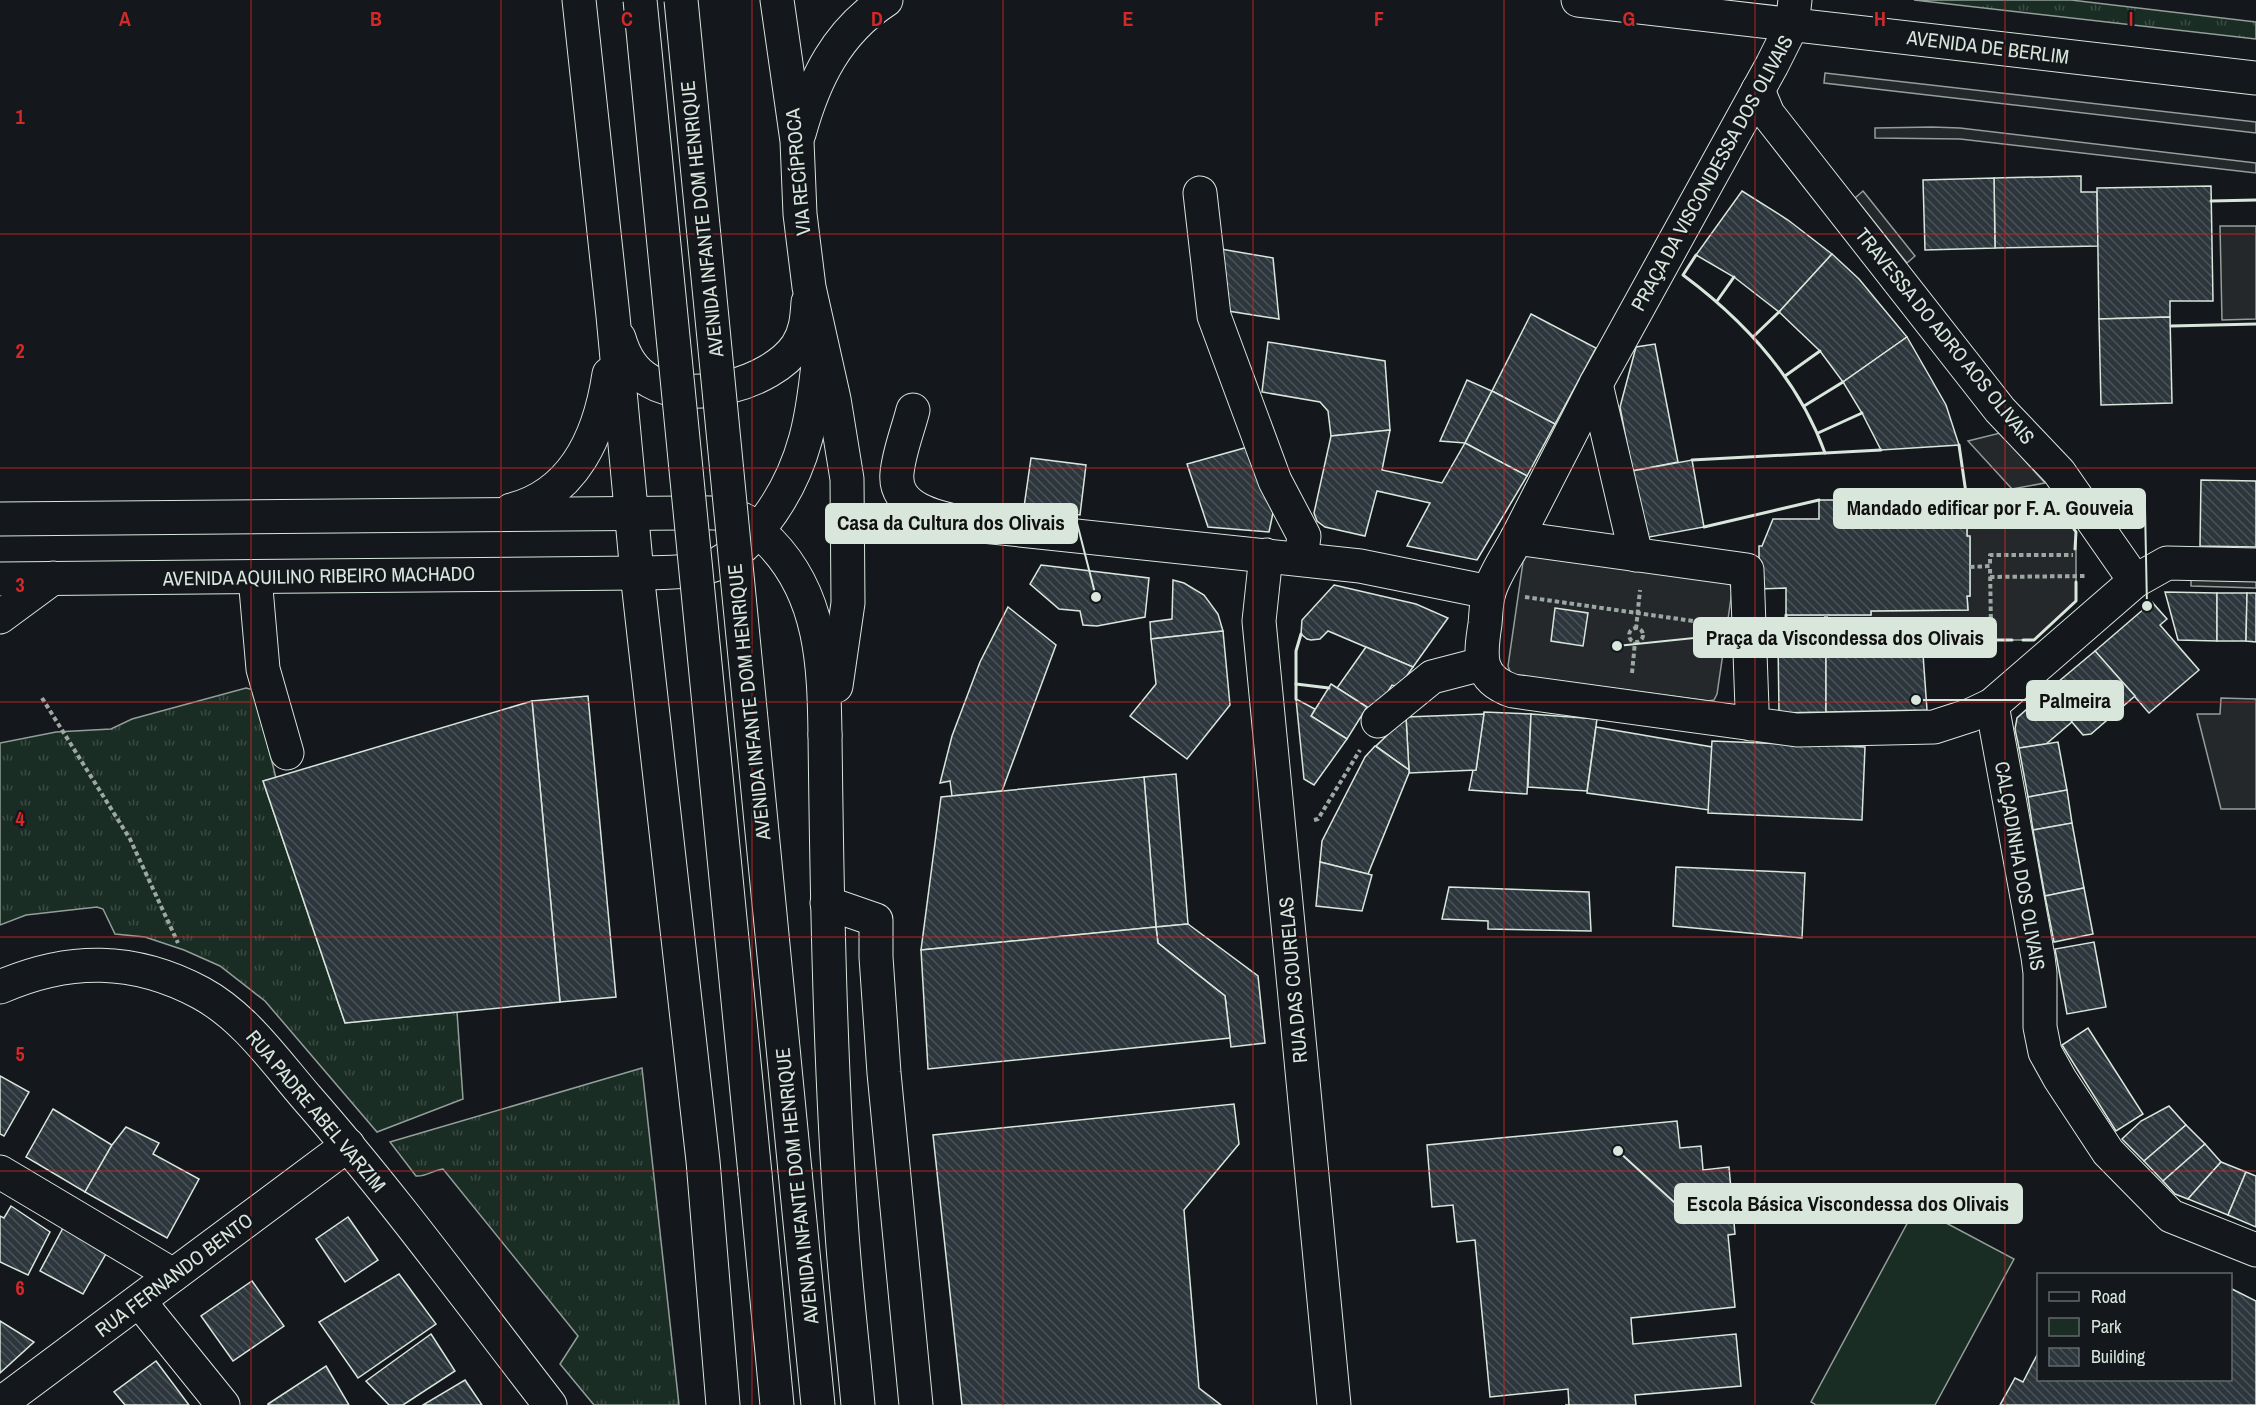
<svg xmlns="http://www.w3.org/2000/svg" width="2256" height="1405" font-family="'Archivo Narrow',sans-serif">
	<defs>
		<pattern id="grass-tufts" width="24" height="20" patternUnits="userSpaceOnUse" patternTransform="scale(1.5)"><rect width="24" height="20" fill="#1a2d24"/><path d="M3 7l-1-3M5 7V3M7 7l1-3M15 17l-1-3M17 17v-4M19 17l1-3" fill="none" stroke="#3b4b43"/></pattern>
		<pattern id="building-back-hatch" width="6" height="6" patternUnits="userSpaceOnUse" patternTransform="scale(1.5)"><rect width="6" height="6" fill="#2c363c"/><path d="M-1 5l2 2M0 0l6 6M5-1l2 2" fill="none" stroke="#4a5358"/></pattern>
	</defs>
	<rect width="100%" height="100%" fill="#14181c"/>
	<g fill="url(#grass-tufts)" stroke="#939e99" stroke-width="1.5">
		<polygon points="1914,0 2071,0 2256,22 2256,39"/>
		<polygon points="246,688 254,690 276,778 263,781 345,1023 457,1012 463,1099 377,1132 265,1001 220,966 184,950 145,937 115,934 103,909 97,907 26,915 0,925 0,743 56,732 111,729 132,719"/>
		<path d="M642,1068L679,1405H594L560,1364L578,1336L443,1169C433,1170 426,1177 416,1176L390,1142Z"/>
	</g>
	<polygon fill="#1a2d24" stroke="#939e99" stroke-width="1.5" points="1916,1207 2014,1259 1935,1405 1816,1405 1811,1402"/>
	<g fill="#24282b" stroke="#939e99" stroke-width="1.5">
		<polygon points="1825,73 2256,122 2256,133 1824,83"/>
		<polygon points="1932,127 1960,128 2256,163 2256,173 1960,139 1875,138 1875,128"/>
		<polygon points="1863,191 1915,256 1907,263 1855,198"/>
		<polygon points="2220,226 2256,226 2256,319 2222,320"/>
		<polygon points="2000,433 2045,483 2012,489 1968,441"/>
		<polygon points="2054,499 2076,532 2076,601 2034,640 1786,640 1786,615 1871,615 1871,611 1968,610 1967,596 1970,596 1970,537 1967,536 1967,500"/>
		<polygon points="1532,555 1725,581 1730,584 1732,591 1727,626 1717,694 1714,700 1708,701 1515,675 1510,672 1508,666 1523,562 1526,556"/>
		<polygon points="2191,575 2256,576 2256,588 2191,586"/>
		<polygon points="2221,698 2256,699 2256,809 2221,809 2197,714 2220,714"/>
	</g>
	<g fill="url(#building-back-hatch)" stroke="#d8e6dc" stroke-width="1.5">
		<polygon points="2081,176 2081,192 2097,192 2098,246 1995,248 1994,178"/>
		<polygon points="1994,178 1995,248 1925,250 1923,180"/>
		<polygon points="2211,186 2213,301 2170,301 2170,317 2099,319 2097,188"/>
		<polygon points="1742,191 1788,220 1832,254 1779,312 1734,277 1696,255"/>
		<polygon points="1215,248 1273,258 1279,319 1222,310"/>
		<polygon points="1832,254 1859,279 1907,337 1843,382 1820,351 1779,312"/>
		<polygon points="1531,314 1596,348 1555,424 1492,391"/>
		<polygon points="2170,317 2172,403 2101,405 2099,319"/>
		<polygon points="1907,337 1946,405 1959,445 1881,450 1862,413 1843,382"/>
		<polygon points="1268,342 1385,361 1390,430 1331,436 1328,411 1320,402 1262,392"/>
		<polygon points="1655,344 1678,462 1632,471 1620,407 1636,347"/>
		<polygon points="1467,380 1492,391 1465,443 1440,441"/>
		<polygon points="1492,391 1555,424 1527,476 1465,443"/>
		<polygon points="1390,430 1382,470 1442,483 1465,443 1527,476 1477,560 1407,546 1430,503 1377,491 1365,536 1325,527 1317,521 1314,513 1331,436"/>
		<polygon points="1248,447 1273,513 1269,532 1208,527 1187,464"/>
		<polygon points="1031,458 1086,465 1080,515 1024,507"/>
		<polygon points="1692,460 1704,527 1644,538 1632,471"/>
		<polygon points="2201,480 2256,481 2256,547 2200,546"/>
		<polygon points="1819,500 1967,500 1967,536 1970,536 1970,596 1967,596 1968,610 1871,611 1871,615 1786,615 1786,588 1759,589 1759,546 1762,546 1773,519 1819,519"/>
		<polygon points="1041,565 1149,578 1145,617 1097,626 1083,625 1080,611 1059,609 1030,584"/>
		<polygon points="1173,580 1184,583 1204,595 1218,614 1223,631 1151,639 1150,622 1172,619"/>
		<polygon points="1334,585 1416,604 1448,618 1413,667 1328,631 1320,639 1311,640 1307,639 1301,634 1302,620"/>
		<polygon points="2165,592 2217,593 2217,641 2178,640"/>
		<polygon points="2217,593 2247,593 2246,641 2217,641"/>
		<polygon points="2247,593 2256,593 2256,642 2246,641"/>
		<polygon points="2152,602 2167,619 2160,625 2199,670 2149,713 2095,651"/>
		<polygon points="1008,607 1056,645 1002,791 952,796 950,781 940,783 952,736 980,662"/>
		<polygon points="1555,608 1588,613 1583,646 1551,641"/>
		<polygon points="1223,631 1230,705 1187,759 1130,716 1156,684 1151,639"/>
		<polygon points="1778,640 1826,640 1826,712 1779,713"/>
		<polygon points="1826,640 1922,640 1927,710 1826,712"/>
		<polygon points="1366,647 1413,667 1399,687 1392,685 1371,718 1363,713 1367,707 1337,688"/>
		<polygon points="2095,651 2135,696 2091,734 2083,735 2046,692"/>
		<polygon points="1331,684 1367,707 1347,739 1311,716"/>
		<polygon points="2046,692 2072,722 2046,744 2019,748 2015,729 2017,718"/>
		<polygon points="588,696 616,997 560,1002 532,701"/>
		<polygon points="1296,699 1315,709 1311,716 1347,739 1314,785 1304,779"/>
		<polygon points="532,701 560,1002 345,1023 263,781"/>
		<polygon points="1484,712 1531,714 1527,794 1469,790 1473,770 1476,770"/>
		<polygon points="1484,714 1476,770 1409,773 1406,717"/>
		<polygon points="1531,714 1597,719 1587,791 1528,787"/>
		<polygon points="1406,717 1409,770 1376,746"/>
		<polygon points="1596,727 1712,747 1709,810 1587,793"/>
		<polygon points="1712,741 1865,747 1862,820 1708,813"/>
		<polygon points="2058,742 2067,790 2028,797 2019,748"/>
		<polygon points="1375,746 1409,770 1409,773 1368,874 1320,862 1322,841 1365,757"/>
		<polygon points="1176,774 1188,924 1156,927 1144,777"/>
		<polygon points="1144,777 1156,927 921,950 941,797"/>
		<polygon points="2067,790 2072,823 2033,830 2028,797"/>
		<polygon points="2072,823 2084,888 2045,896 2033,830"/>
		<polygon points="1320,862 1372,875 1362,911 1316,906"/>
		<polygon points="1676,867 1805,873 1802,938 1673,926"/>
		<polygon points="1449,887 1589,892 1591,931 1488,929 1488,921 1442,919"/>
		<polygon points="2084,888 2093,934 2054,942 2045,896"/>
		<polygon points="1188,924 1258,976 1265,1043 1231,1047 1225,996 1158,943 1156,927"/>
		<polygon points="1156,927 1158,943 1225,996 1230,1038 928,1069 921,950"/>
		<polygon points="2094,942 2106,1007 2067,1014 2055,949"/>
		<polygon points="2088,1028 2143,1114 2116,1131 2062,1045"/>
		<polygon points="0,1076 29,1092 4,1136 0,1134"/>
		<polygon points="1234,1104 1239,1144 1184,1210 1199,1388 1221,1405 962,1405 933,1135"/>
		<polygon points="2169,1106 2186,1125 2144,1161 2122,1139 2141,1121"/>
		<polygon points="53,1109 112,1145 85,1192 26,1157"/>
		<polygon points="1677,1121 1680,1148 1701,1146 1703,1170 1729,1167 1735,1234 1728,1235 1735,1307 1631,1318 1633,1344 1736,1334 1741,1386 1635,1395 1636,1405 1565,1405 1569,1405 1568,1389 1490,1397 1475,1240 1457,1242 1453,1205 1432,1207 1427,1145"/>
		<polygon points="2186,1125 2205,1144 2163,1181 2144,1161"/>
		<polygon points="126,1127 159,1143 153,1154 199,1179 167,1238 85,1192 112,1145"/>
		<polygon points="2205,1144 2221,1162 2188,1199 2175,1194 2163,1181"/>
		<polygon points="2221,1162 2246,1172 2228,1215 2188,1199"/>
		<polygon points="2246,1172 2256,1176 2256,1227 2228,1215"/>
		<polygon points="11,1206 50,1232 28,1275 0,1262 0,1216 4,1218"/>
		<polygon points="348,1217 378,1260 345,1282 316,1239"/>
		<polygon points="63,1228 107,1252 83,1294 40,1271"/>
		<polygon points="399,1274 436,1324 358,1378 319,1322"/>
		<polygon points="252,1281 284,1326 233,1361 201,1316"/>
		<polygon points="2230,1288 2256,1301 2256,1405 2000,1405 2015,1378 2023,1382 2038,1353 2038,1380 2230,1380"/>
		<polygon points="0,1321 34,1342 0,1373"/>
		<polygon points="431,1334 455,1371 403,1405 389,1405 366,1381"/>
		<polygon points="156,1361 189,1405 125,1405 114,1392"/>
		<polygon points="326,1366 349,1405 268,1405 268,1404"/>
		<polygon points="465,1380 482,1405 423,1405"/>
	</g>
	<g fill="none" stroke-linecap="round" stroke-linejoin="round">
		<defs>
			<g id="minor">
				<polyline points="1758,90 1768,114 2000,410 2059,472 2135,581"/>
				<polyline points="1200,193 1214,316 1275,481 1304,536 1301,559"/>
				<polyline points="1596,384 1636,555"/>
				<path d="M913,410C908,430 899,452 897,473C893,512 945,519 973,525L1360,566L1489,592"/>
				<polyline points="1517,538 1596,384 1772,65 1792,25 1795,0"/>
				<polyline points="1266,555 1259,621 1334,1405"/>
				<polyline points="255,577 263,669 287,753"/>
				<polyline points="0,617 53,578"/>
				<polyline points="1992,705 2038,957 2040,973 2040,1027 2045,1052 2060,1079 2108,1152 2171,1216 2256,1250"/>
				<polyline points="1378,721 1432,677 1482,664"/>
				<path d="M1750,724L1752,708L1747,570L1517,538C1508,555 1495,573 1489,592C1486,602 1486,614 1485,624C1480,656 1477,679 1513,691L1797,730L1934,727L1971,715L1992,705L2135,581L2167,563L2256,565"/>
				<polyline points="827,903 876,920 876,957 884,1073 916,1405"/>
				<path d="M0,987C69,957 134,957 201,993C245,1017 275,1061 307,1098C393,1196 470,1302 550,1405"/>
				<polyline points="0,1172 173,1275"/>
				<polyline points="139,1301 223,1405"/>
				<polyline points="0,1404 348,1145"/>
			</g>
			<g id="major">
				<polyline points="579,0 613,316 637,573"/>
				<polyline points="777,0 797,141 800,214 809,287 834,399 847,479 848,603 836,686"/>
				<polyline points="1578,0 2256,78"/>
				<path d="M799,134C814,79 837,32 886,0"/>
				<path d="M619,338C624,356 633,372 650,381C690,405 771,384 797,346C806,332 807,318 808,302"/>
				<path d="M511,510C575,494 600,434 609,374"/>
				<path d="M0,519L683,513C701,513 725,511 742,519C753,524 762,534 770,542C822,595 824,665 825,735"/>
				<path d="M0,579L637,573C664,572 694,574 719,563C737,554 751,540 763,524C807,468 814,412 820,343"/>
			</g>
			<g id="highway">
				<polyline points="637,573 703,1161 723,1405"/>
				<path d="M825,735C827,901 830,1067 842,1233C846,1291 853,1348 858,1405"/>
				<polyline points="795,1171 818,1405"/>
				<polyline points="755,1174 777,1405"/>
			</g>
		</defs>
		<use href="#minor" stroke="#d8e6dc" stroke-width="35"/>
		<use href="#major" stroke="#d8e6dc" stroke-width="35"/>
		<use href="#highway" stroke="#d8e6dc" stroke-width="35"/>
		<g stroke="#9da8a2" stroke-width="4" stroke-dasharray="4.5 3" stroke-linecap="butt">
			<polyline points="1970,567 1990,566 1990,555 2073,555"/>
			<polyline points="1990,577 2085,576"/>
			<polyline points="1525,597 1714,624"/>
			<polyline points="1826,615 1826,629"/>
			<circle cx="1636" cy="635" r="7"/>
			<polyline points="1636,629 1640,590"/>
			<polyline points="1784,629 1991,629 1990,566"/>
			<polyline points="1632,673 1635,642"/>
			<polyline points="42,698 130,839 178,943"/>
			<polyline points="1314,820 1318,819 1360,750"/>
		</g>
		<use href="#minor" stroke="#14181c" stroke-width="33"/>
		<use href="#major" stroke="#14181c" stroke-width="33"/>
		<use href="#highway" stroke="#14181c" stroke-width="33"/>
		<defs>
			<g id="highway-bridge">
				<polyline points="640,0 755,1174"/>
				<polyline points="681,0 795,1171"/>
			</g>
		</defs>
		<use href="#highway-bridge" stroke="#d8e6dc" stroke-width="35" stroke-linecap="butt"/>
		<use href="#highway-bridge" stroke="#14181c" stroke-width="33"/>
		<g stroke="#d8e6dc" stroke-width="3">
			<polyline points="2211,201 2256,200"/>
			<path d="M1696,255L1683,275C1745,321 1798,379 1825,453L1881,450"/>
			<polyline points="1717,301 1734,277"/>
			<polyline points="2171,326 2256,324"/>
			<polyline points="1754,336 1779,312"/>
			<polyline points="1785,376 1820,351"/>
			<polyline points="1804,406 1843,382"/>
			<polyline points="1818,433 1862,413"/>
			<polyline points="1959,445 1967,500 2054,499 2076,532 2075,549"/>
			<polyline points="1692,460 1825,453"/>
			<polyline points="1704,527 1819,500"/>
			<polyline points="1786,615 1786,625"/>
			<polyline points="1786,632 1786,640"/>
			<polyline points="1922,640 2012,640"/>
			<polyline points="2023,640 2034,640 2076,601 2076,582"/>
			<polyline points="1296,684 1329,688"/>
			<polyline points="1296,699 1296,651 1301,634"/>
		</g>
	</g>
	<path fill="none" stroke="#d62828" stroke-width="1.5" stroke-opacity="0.55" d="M251,0V1405M501,0V1405M752,0V1405M1003,0V1405M1253,0V1405M1504,0V1405M1755,0V1405M2005,0V1405M0,234H2256M0,468H2256M0,702H2256M0,937H2256M0,1171H2256"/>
	<g text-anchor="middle" stroke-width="4.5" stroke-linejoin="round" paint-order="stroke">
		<g font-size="20" fill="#d8e6dc" stroke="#14181c">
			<text transform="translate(1988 47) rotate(7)" y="7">AVENIDA DE BERLIM</text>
			<text transform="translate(798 172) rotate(-95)" y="7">VIA RECÍPROCA</text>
			<text transform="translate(1712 173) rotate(-61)" y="7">PRAÇA DA VISCONDESSA DOS OLIVAIS</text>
			<text transform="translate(702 219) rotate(-96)" y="7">AVENIDA INFANTE DOM HENRIQUE</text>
			<text transform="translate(1945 336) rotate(51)" y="7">TRAVESSA DO ADRO AOS OLIVAIS</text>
			<text transform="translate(319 576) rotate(-1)" y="7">AVENIDA AQUILINO RIBEIRO MACHADO</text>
			<text transform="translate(749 702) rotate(-96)" y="7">AVENIDA INFANTE DOM HENRIQUE</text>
			<text transform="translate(2020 866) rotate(80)" y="7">CALÇADINHA DOS OLIVAIS</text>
			<text transform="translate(1293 980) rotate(-95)" y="7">RUA DAS COURELAS</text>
			<text transform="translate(316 1111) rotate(50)" y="7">RUA PADRE ABEL VARZIM</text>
			<text transform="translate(797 1186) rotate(-96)" y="7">AVENIDA INFANTE DOM HENRIQUE</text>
			<text transform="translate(174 1275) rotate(-37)" y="7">RUA FERNANDO BENTO</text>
		</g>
	</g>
	<g font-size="20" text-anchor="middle" font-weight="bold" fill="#d62828" stroke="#14181c" stroke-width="4.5" stroke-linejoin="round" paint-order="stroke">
		<text x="125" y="26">A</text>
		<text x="376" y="26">B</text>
		<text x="627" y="26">C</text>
		<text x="877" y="26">D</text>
		<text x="1128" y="26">E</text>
		<text x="1379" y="26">F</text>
		<text x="1629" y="26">G</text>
		<text x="1880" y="26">H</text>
		<text x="2131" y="26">I</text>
		<text x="20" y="124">1</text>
		<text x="20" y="358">2</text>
		<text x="20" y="592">3</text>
		<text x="20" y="826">4</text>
		<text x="20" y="1061">5</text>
		<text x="20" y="1295">6</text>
	</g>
	<path fill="none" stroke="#d8e6dc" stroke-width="2" d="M2147 606L2145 508M1096 597L1077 523M1617 646L1694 638M1916 700L2027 700M1618 1151L1675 1203"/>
	<g fill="#d8e6dc" stroke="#14181c" stroke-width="2">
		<circle cx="2147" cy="606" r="6"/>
		<circle cx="1096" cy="597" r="6"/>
		<circle cx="1617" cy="646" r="6"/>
		<circle cx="1916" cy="700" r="6"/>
		<circle cx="1618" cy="1151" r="6"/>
	</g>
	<g fill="#d8e6dc" stroke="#d8e6dc" stroke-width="2">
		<rect x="1834" y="489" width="311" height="39" rx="6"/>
		<rect x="826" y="504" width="251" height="39" rx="6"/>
		<rect x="1694" y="618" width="302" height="39" rx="6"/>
		<rect x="2027" y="681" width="96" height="39" rx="6"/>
		<rect x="1675" y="1184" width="347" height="39" rx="6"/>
	</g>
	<g font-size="21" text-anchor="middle" font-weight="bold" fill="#111">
		<text x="1990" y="515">Mandado edificar por F. A. Gouveia</text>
		<text x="951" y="530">Casa da Cultura dos Olivais</text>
		<text x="1845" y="645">Praça da Viscondessa dos Olivais</text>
		<text x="2075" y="708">Palmeira</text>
		<text x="1848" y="1211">Escola Básica Viscondessa dos Olivais</text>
	</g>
	<rect x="2037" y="1273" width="195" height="108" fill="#14181c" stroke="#626a69" stroke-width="1.5"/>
	<rect x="2049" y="1292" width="30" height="9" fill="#14181c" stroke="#626a69" stroke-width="1.5"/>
	<text x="2091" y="1303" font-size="18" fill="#d8e6dc">Road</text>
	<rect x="2049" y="1318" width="30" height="18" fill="#1a2d24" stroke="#626a69" stroke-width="1.5"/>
	<text x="2091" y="1333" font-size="18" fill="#d8e6dc">Park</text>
	<rect x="2049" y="1348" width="30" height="18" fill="url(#building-back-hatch)" stroke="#626a69" stroke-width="1.5"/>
	<text x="2091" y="1363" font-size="18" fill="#d8e6dc">Building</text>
</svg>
